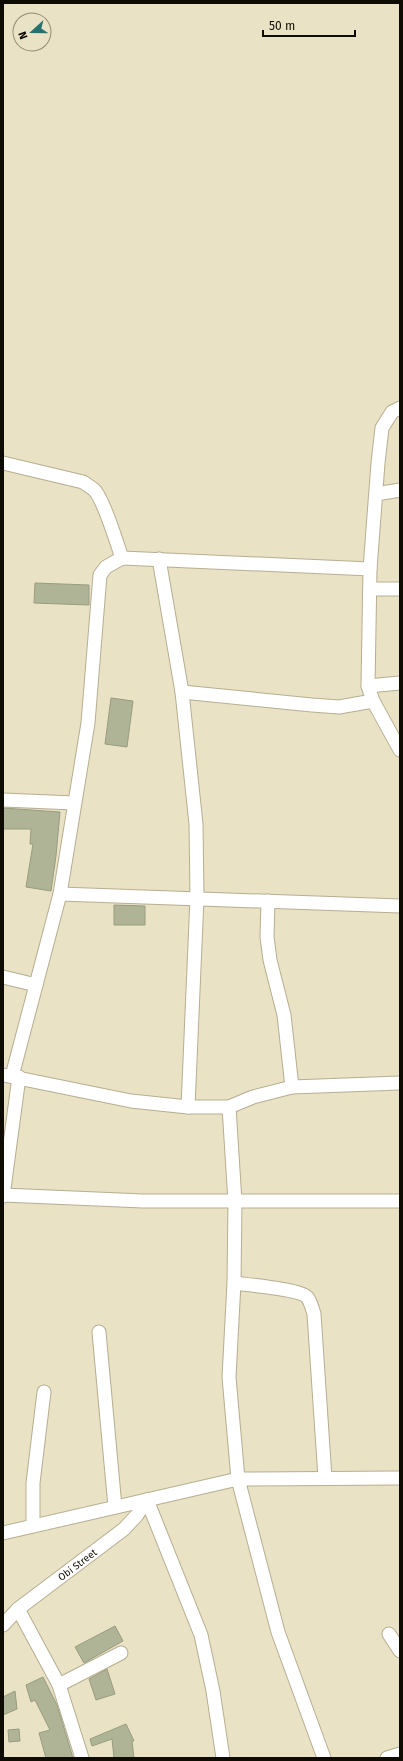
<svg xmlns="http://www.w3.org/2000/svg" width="403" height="1761" font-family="'Fira Sans',sans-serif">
	<rect width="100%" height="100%" fill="#eae2c4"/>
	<g fill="#b0b497" stroke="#989c80">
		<polygon points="35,583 89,585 89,605 34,603"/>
		<polygon points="111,698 133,701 127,747 105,744"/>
		<polygon points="3,808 60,812 56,856 51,891 26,887 33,844 30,844 31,829 3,829"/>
		<polygon points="114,905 145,906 145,925 114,925"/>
		<polygon points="115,1626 123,1641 84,1663 75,1647"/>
		<polygon points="107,1669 115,1694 96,1700 89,1679"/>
		<polygon points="43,1677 57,1705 73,1758 46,1758 39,1733 50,1730 35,1700 31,1702 26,1685"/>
		<polygon points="15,1691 17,1709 3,1715 3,1697"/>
		<polygon points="126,1724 134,1741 132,1741 134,1758 114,1758 112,1739 92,1746 90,1739"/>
		<polygon points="19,1729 20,1741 9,1742 8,1730"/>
	</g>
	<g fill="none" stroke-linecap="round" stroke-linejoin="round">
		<defs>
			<g id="minor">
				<polyline points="400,408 392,412 382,428 378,463 370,569 368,686 373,701 400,750"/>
				<path d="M3,463L83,482C87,485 93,488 96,492C106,506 116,541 122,558"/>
				<polyline points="376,494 400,490"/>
				<polyline points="159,559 182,692 196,824 197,898 188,1107"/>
				<polyline points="370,589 400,589"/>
				<polyline points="368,686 400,683"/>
				<polyline points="182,692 312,705 339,707 373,701"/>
				<polyline points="3,800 74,803"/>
				<polyline points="60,894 400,906"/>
				<polyline points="268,901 267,937 270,960 284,1015 292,1087"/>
				<polyline points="3,977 36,985"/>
				<polyline points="3,1075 131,1101 188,1107 229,1107 253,1097 292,1087 400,1083"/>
				<polyline points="12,1076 60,894 88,723 100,575 106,567 122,558 370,569"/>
				<polyline points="229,1107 235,1202 234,1283 229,1377 238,1479 278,1632 324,1758"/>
				<polyline points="3,1195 143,1201 400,1201"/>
				<polyline points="3,1196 19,1077"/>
				<path d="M234,1283C247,1285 300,1289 307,1297C311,1302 312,1308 314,1314L325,1478"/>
				<polyline points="99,1332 115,1507"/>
				<polyline points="147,1500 201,1635 213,1691 223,1758"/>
				<polyline points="33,1526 33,1483 44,1392"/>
				<polyline points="3,1533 238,1479 400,1478"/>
				<polyline points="18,1609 59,1685 82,1758"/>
				<path id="s1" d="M3,1625L18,1609L124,1529L137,1515L147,1500"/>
				<polyline points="389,1634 400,1651"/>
				<polyline points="59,1685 121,1653"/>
				<polyline points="387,1758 400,1754"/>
			</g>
		</defs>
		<use href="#minor" stroke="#b6ae92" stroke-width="15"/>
		<use href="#minor" stroke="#fff" stroke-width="13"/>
	</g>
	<g text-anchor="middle" stroke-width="3" stroke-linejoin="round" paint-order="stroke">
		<g font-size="10" fill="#0e0b03" stroke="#eae2c4">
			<text dy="4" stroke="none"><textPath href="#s1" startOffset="96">Obi Street</textPath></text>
		</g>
	</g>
	<rect width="403" height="1761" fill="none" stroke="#0e0b03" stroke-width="8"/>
	<g transform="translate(32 32) rotate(249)"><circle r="19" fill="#eae2c4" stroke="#928c77"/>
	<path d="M0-3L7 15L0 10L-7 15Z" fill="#267170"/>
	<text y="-6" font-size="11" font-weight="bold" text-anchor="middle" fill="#0e0b03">N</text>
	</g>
	<path d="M263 30v6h92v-6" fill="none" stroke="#0e0b03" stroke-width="2"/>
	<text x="269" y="30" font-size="12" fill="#0e0b03" stroke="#eae2c4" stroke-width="3" paint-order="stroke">50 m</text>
</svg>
